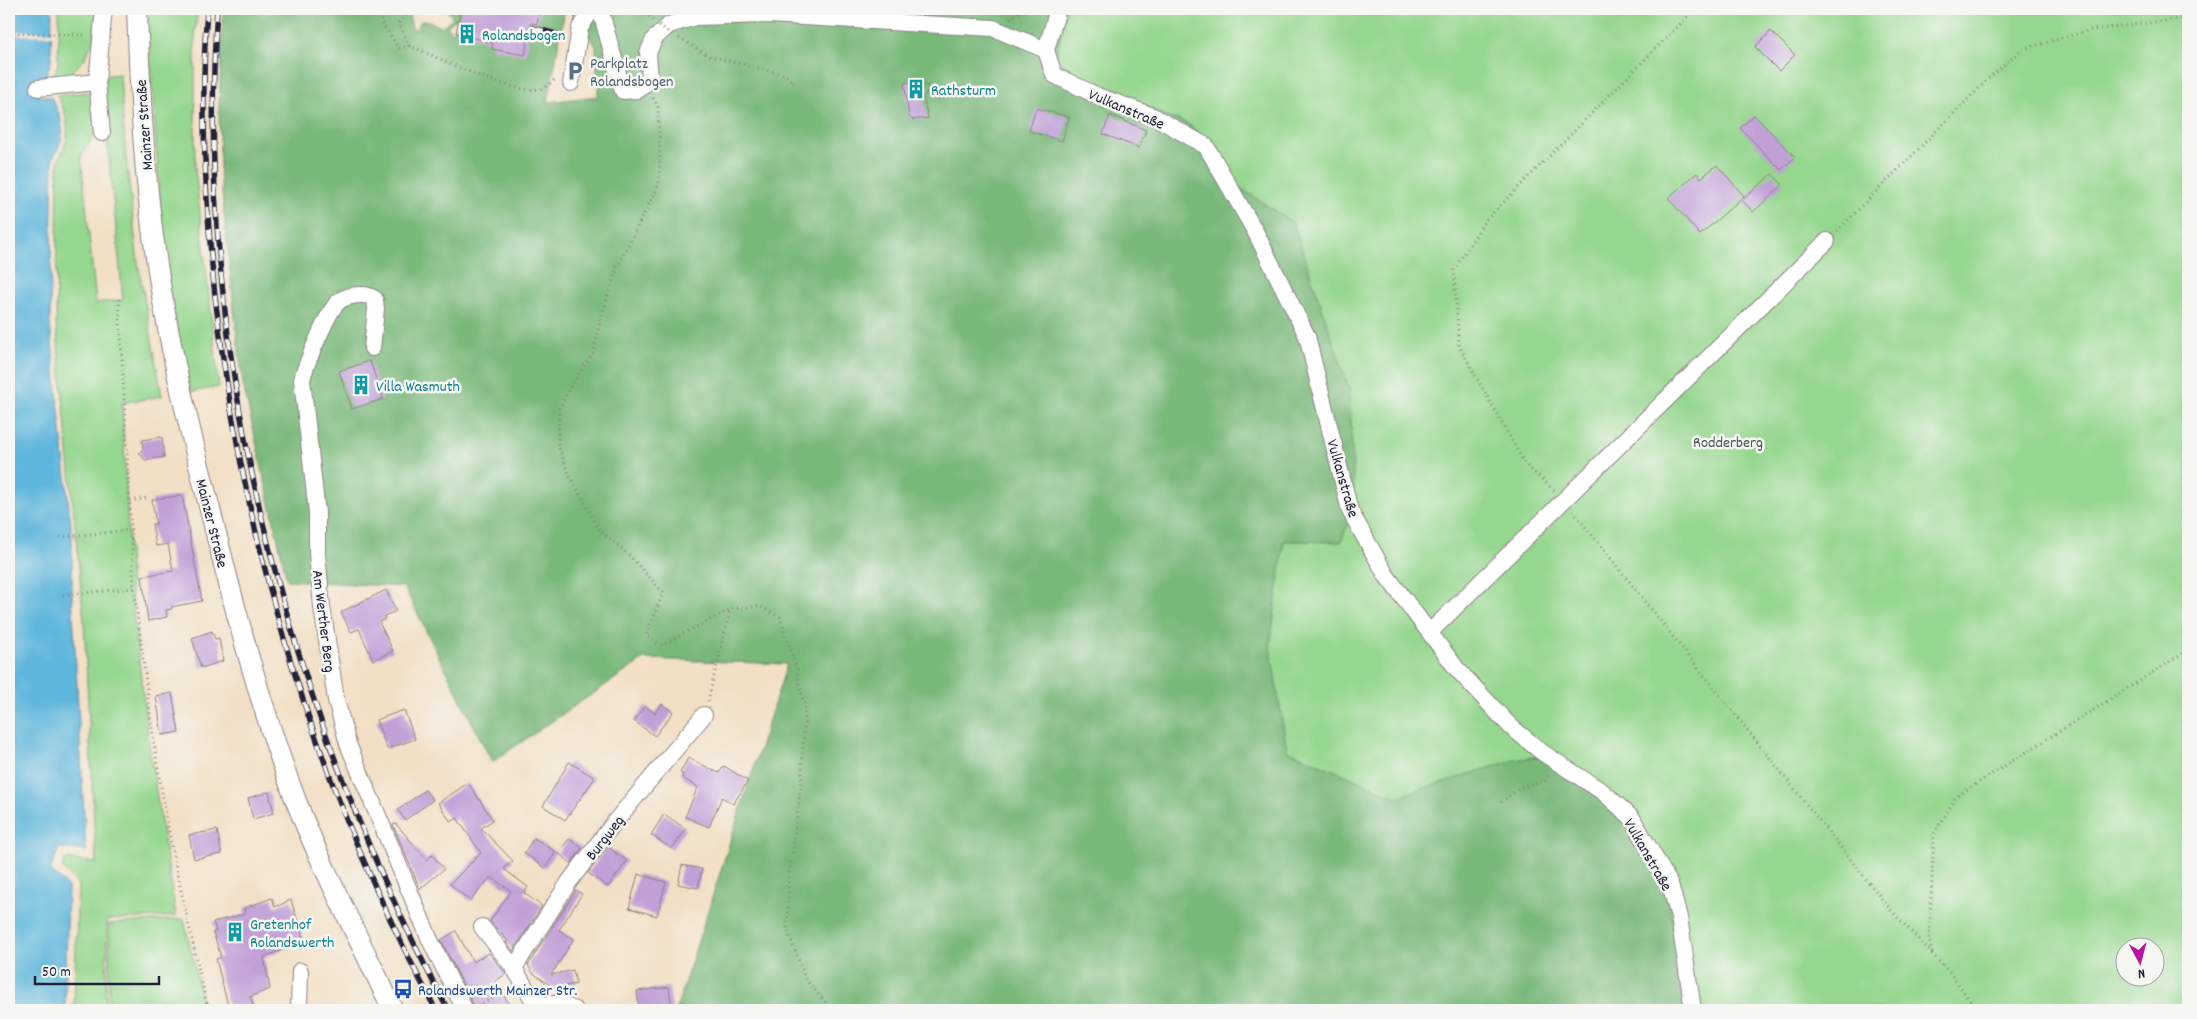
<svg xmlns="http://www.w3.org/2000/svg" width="2197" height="1019" font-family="Dekko,sans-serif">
	<rect width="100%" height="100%" fill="#f6f6f2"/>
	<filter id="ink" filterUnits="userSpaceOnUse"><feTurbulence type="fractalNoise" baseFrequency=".02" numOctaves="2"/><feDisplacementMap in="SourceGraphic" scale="10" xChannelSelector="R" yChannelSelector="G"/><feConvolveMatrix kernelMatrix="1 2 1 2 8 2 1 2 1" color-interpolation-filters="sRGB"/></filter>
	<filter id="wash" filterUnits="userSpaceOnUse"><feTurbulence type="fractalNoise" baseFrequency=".0096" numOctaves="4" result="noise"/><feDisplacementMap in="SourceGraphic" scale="20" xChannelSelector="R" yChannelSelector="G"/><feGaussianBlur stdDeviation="1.12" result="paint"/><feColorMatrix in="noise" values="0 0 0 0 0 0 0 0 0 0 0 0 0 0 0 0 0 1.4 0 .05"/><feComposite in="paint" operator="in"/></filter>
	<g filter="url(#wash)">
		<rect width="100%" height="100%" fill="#f2e0c6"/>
		<g fill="#95d78e" stroke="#5c7c64" fill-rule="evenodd">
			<polygon points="59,9 97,9 95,38 83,61 67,77 52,80 58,64"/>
			<polygon points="147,9 198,9 195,32 195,169 219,387 190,392 164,262"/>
			<path d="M1066,9H2188V1010H1480L1284,780L1053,71ZM2124,946H2154V976H2124Z"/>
			<path d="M120,74L125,148L138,263L162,396L122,403L131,594L150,752L176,916L107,920L106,1010H74L78,884L62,868L65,859L96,863L84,621L56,323L58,160C72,136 69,119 57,95L93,92L96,133L81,156L96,303L123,300L101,76Z"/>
			<polygon points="184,919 204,1010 109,1010 109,924"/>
		</g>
		<path fill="#78b879" stroke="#4d6d5a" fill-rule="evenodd" d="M223,9H414L409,14L412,28L416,30L421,21H429L441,27L453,18L446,9L499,14V9H565L548,102L598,96L596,46L568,9H1066L1053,71L1188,124L1216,147L1233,183L1293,223L1350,391L1354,507L1341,542L1284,541L1270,646L1287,750L1396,797L1511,761L1538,756L1572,776L1627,821L1666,886L1688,1010H676L787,664L644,659L492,762L404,587L287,580L243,384L236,328L220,174L219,107ZM457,18L487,24L459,25L452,32L450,31L447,26Z"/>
		<path fill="#5fb6dc" stroke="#406c8c" d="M9,9H52L51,62L45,77L37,80L39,96L51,97C64,120 67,135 53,158L50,323L72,535V594L86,851L59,848L50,870L68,887L65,1010H9Z"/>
		<polygon fill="#f2e0c6" points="18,31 54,32 54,36 18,35"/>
		<g id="blocks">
			<g fill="#c1a0d8">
				<polygon points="461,9 540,9 537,24 531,23 525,55 492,49 493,43 456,33"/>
				<polygon points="1771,31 1795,55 1779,71 1755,47"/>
				<polygon points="917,81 930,88 923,97 928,118 913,120 909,117 904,83"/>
				<polygon points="1036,108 1069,117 1062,141 1029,131"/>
				<polygon points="1110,115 1146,130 1139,148 1103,134"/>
				<polygon points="1754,115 1795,157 1781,170 1740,128"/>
				<polygon points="1717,165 1744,196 1700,235 1668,198 1697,173 1701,178"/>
				<polygon points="1772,174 1783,185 1753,212 1742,200"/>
				<polygon points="370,361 383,399 352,409 339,371"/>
				<polygon points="162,437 164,457 145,460 139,453 143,449 142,440"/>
				<polygon points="182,495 202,601 171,607 172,609 166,610 167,617 148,621 142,576 173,571 168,544 156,546 152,524 156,524 152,500"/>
				<polygon points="386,590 396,611 384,616 385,619 379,622 393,651 373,660 359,629 351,632 341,612"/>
				<polygon points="212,631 215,639 219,638 223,661 201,668 192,638"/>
				<polygon points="172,693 179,732 162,735 156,696"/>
				<polygon points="662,704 673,712 655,736 634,721 645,706 655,713"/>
				<polygon points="404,710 415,739 387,749 376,720"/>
				<polygon points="688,758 719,773 724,766 748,781 733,804 722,797 709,827 685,817 698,787 682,778 683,774 680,773"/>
				<polygon points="569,762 595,778 565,820 543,806"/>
				<polygon points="468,783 493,820 481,828 513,861 504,869 528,887 524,893 542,906 513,951 506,942 508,941 490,921 511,891 491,877 470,901 450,884 481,853 457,818 451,822 438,803"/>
				<polygon points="425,790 433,800 405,820 398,810"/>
				<polygon points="269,792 274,813 253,819 248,798"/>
				<polygon points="664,814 686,829 672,849 651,835"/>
				<polygon points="396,824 427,860 432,855 444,869 420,889 393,825"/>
				<polygon points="217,830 222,854 194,859 189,835"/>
				<polygon points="534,838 556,852 545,868 524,853"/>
				<polygon points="569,839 582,848 571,863 558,853"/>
				<polygon points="608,847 627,861 608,887 588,873"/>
				<polygon points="682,865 702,869 698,888 678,884"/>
				<polygon points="638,874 666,882 657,916 629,908"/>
				<polygon points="576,890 582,894 559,930 574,939 551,975 573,970 576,984 554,988 533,973 528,965"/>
				<polygon points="272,898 275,907 291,900 304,941 264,957 270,989 250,997 255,1010 229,1010 216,959 221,957 213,932 216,931 213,922 245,914 244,908"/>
				<polygon points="456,931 473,962 489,953 506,974 495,981 513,1010 476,1010 441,940"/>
				<polygon points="669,987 672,1010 639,1010 637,991"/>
			</g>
		</g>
	</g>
	<g filter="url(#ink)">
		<use href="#blocks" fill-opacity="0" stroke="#8a8180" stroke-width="1"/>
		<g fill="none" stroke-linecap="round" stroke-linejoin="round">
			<defs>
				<g id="minor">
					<polyline points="600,9 623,91 638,90 650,80 648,53 654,39 669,25 695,17 768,15 993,28 1046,50"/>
					<polyline points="1058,9 1046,50 1054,75 1098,96 1153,116 1206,146 1255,231 1307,336 1350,511 1386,575 1457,669 1510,726 1543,753 1603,792 1632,818 1670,884 1679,917 1693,1010"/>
					<polyline points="571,83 580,28 592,9"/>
					<polyline points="38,88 97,82"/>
					<polyline points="102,133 97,82 104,9"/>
					<path d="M372,348L376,309L375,299C366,292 346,295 338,302C328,311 305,366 302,380L317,513V554L322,607L336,700L348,744L430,940L465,1010"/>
					<polyline points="1430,632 1827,241"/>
					<polyline points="482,927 514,968 539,1010"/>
					<polyline points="514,968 569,882 613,824 704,715"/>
					<polyline points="299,1010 300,971"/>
					<polyline points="530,1010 535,1004 560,1004 575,1010"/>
				</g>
				<path id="major" d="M137,9C140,94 144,180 157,264C170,353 192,439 214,525C237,618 262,711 296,801C324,873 360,941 393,1010"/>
			</defs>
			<use href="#minor" stroke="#8a8180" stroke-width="18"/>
			<use href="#major" stroke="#8a8180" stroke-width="22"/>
			<g stroke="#8a8180" stroke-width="3" stroke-dasharray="1 4" stroke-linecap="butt">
				<path d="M392,9L380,21L399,48L409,46L415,48C444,60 510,94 539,89C545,88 551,83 555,79"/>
				<polyline points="448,9 451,11 467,12"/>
				<polyline points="642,9 653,20"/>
				<polyline points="1010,18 1027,9"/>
				<polyline points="18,33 86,35"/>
				<polyline points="679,38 709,56 786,75 797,86"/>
				<polyline points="409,46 399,23 412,9"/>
				<polyline points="653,98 658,106 660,159 659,184 617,267 600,321 594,352 572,384 559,409 558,445 569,474 599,530 625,551 663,592 646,636 662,645 731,609 759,606 780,617 796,666 805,710 801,786 789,876 787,929 806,980 832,1010"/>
				<polyline points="1837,231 1991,76 2023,49 2091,30 2188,18"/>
				<polyline points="119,299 134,588 155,752 173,855 208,1010"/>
				<polyline points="1554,490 1525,464 1459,346 1454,270 1484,222 1695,9"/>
				<polyline points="130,501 147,498"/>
				<polyline points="1573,511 1890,909 1950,973 1977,1010"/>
				<polyline points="60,537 132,530"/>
				<polyline points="63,595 134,588"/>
				<polyline points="708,701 730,610"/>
				<polyline points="1501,802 1523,786 1544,782 1549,775"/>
				<polyline points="1932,953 1929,940 1934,834 1957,796 2188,650"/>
				<polyline points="478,1006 510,988"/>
			</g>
			<use href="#minor" stroke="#fff" stroke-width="16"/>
			<use href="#major" stroke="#fff" stroke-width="20"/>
			<defs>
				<g id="rail">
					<path d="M207,9C200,105 205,200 215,296C243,544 317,790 436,1010"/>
					<path d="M217,9C193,350 288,710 448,1010"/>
					<polyline points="533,28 560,35"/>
				</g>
			</defs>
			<use href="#rail" stroke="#22223b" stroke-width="5.5"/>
			<use href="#rail" stroke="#f6f6f2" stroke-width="4" stroke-dasharray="11" stroke-linecap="butt"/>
			<polyline stroke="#8a8180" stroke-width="3" stroke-dasharray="1 4" stroke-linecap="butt" points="659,25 670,33"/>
		</g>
	</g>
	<defs>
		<symbol id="building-bare" viewBox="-9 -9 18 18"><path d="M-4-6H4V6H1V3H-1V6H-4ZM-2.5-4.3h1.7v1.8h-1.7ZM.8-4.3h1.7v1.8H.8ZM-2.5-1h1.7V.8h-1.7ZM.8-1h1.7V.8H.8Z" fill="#0f9aa8" stroke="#f6f6f2" stroke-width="2.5" paint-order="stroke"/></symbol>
		<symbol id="parking-bare" viewBox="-9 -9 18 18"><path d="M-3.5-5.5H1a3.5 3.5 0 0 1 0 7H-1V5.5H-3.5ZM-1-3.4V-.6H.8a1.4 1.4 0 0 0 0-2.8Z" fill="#5c6f8a" stroke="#f6f6f2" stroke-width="2.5" paint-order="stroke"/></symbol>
		<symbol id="bus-bare" viewBox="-9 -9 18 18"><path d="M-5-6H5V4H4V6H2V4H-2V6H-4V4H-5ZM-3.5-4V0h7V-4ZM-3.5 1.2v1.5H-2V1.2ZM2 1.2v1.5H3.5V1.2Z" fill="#1a4fb4" stroke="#f6f6f2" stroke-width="2.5" paint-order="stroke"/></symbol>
	</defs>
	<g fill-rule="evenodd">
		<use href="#building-bare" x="453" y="20" width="28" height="28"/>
		<use href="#parking-bare" x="561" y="57" width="28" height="28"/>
		<use href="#building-bare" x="902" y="75" width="28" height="28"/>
		<use href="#building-bare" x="347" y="371" width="28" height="28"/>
		<use href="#building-bare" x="221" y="918" width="28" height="28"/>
		<use href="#bus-bare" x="389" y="975" width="28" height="28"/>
	</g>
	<g text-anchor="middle" stroke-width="5" stroke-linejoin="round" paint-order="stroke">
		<g font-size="16" fill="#0d838f" stroke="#f6f6f2" text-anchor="start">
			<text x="482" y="40">Rolandsbogen</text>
			<text x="931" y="95">Rathsturm</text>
			<text x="376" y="391">Villa Wasmuth</text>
			<text x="250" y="929">Gretenhof<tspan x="250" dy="18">Rolandswerth</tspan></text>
		</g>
		<g font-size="16" fill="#4e5e75" stroke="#f6f6f2" text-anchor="start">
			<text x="590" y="68">Parkplatz<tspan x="590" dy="18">Rolandsbogen</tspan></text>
		</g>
		<g font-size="16" fill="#22223b" stroke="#f6f6f2">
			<text transform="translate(1127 108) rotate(23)" y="6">Vulkanstraße</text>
			<text transform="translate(143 125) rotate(-94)" y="6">Mainzer Straße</text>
			<text transform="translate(1344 478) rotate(74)" y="6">Vulkanstraße</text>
			<text transform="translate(213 523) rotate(76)" y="6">Mainzer Straße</text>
			<text transform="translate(325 621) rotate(83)" y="6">Am Werther Berg</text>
			<text transform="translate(604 837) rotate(-52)" y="6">Burgweg</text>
			<text transform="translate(1649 854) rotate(60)" y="6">Vulkanstraße</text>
		</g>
		<g font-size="16" fill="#445854" stroke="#f6f6f2">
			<text x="1728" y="447">Rodderberg</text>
		</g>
		<g font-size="16" fill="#164399" stroke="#f6f6f2" text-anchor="start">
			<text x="418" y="995">Rolandswerth Mainzer Str.</text>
		</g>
	</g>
	<rect width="2197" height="1019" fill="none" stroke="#f6f6f2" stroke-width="30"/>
	<g transform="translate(2140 962) rotate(173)"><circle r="24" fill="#f6f6f2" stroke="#a1a1a9"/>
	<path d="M0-4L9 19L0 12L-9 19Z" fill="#b5179e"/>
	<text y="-8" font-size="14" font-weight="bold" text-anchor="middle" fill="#22223b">N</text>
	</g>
	<path d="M35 976v8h124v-8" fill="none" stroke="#22223b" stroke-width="2.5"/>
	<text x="42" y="976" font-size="15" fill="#22223b" stroke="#f6f6f2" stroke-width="4" paint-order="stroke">50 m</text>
</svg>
